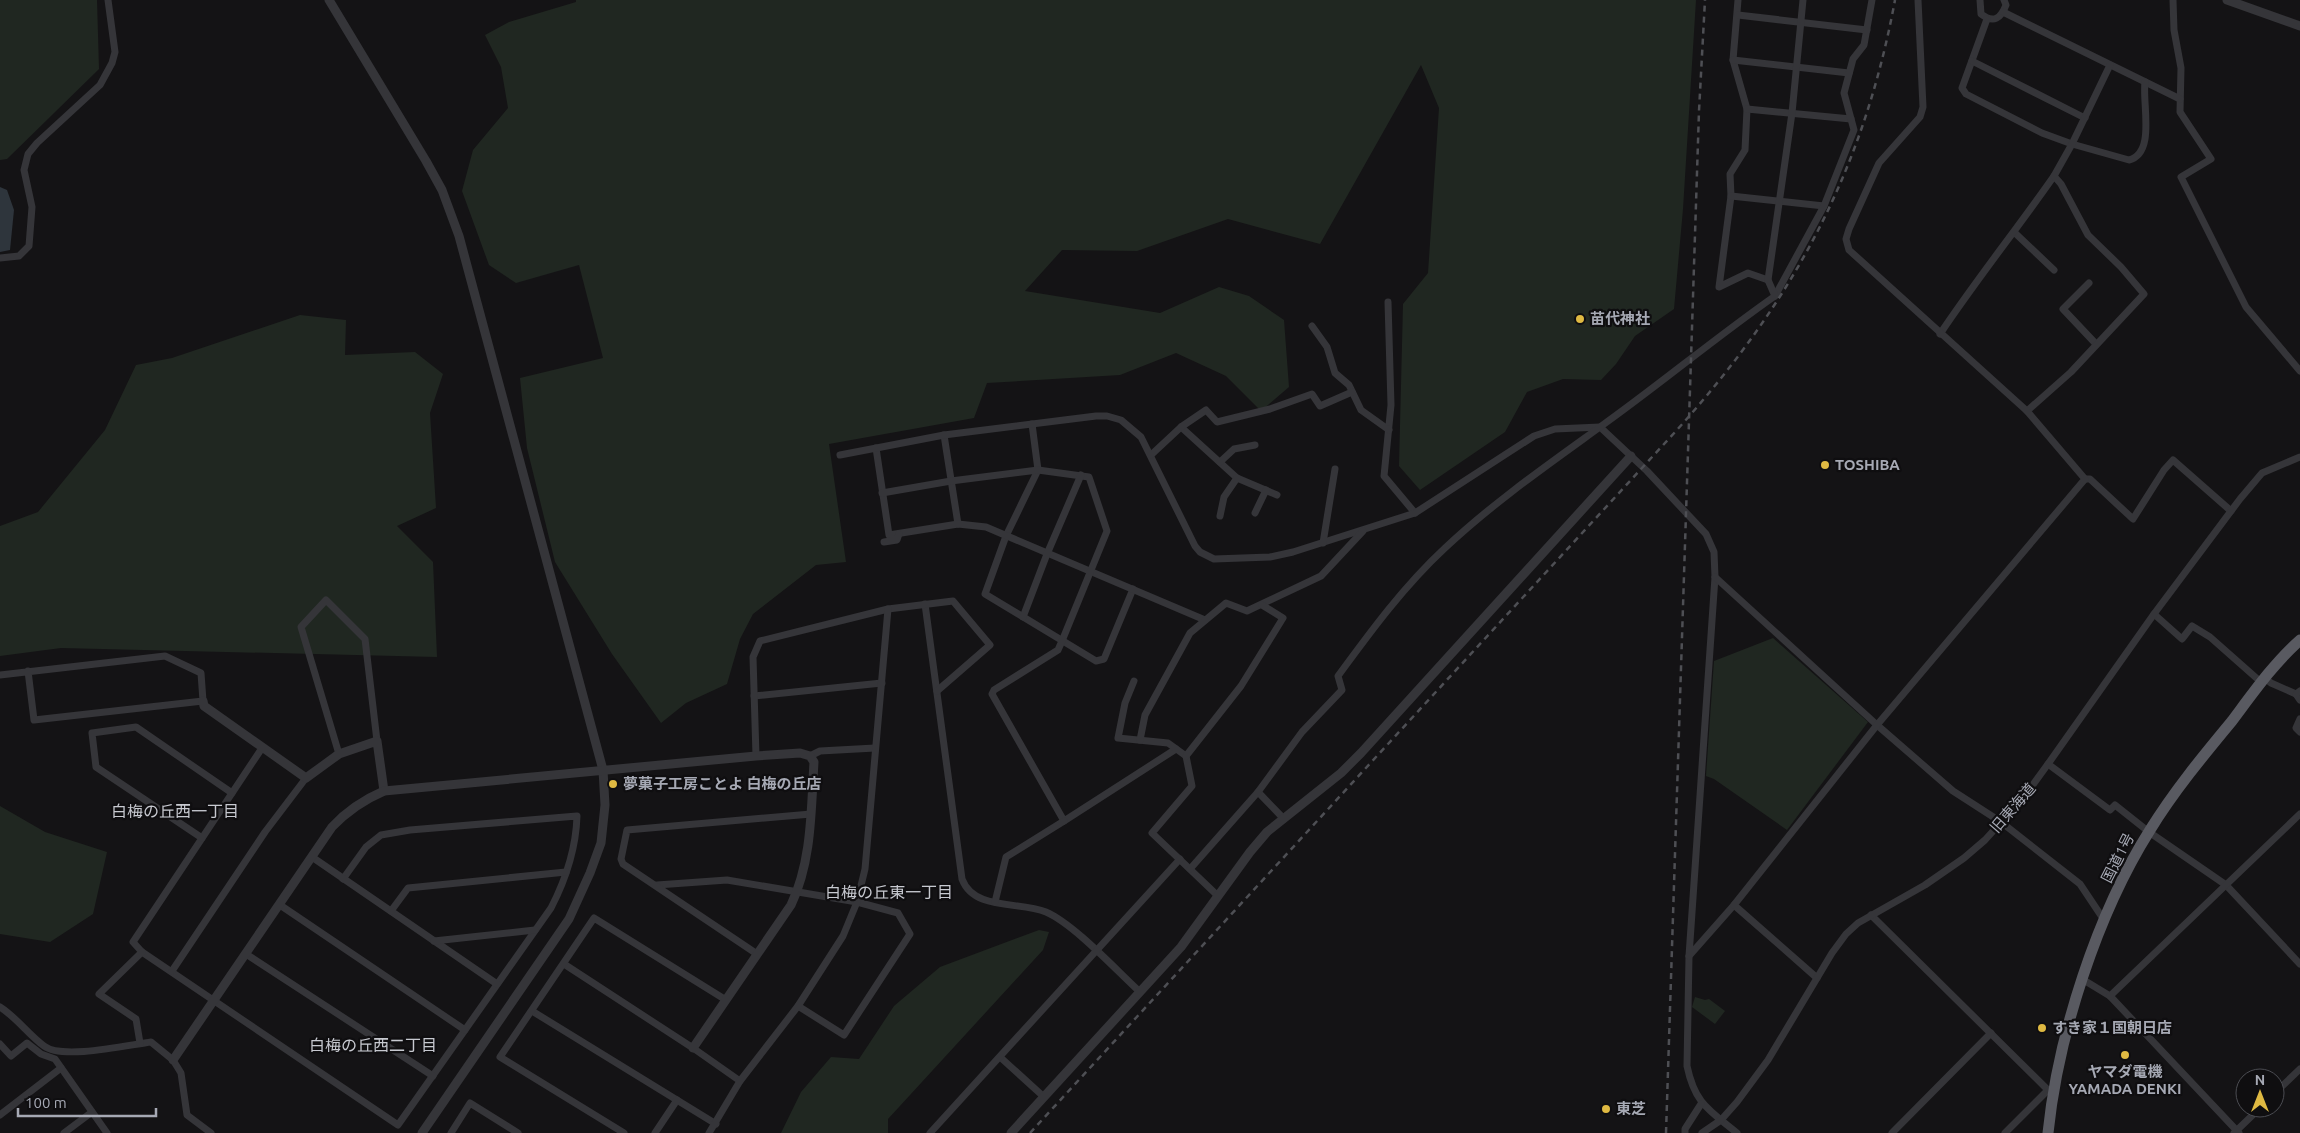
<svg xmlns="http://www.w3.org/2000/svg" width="2300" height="1133" font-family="Ubuntu,'Noto Sans JP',sans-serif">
	<rect width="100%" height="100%" fill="#141315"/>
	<g fill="#202721">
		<polygon points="0,0 97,0 99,69 7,159 0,160"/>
		<polygon points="576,0 1696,0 1683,209 1674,309 1635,336 1616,364 1601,380 1563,379 1527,392 1505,432 1420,490 1399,466 1403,304 1428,273 1439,108 1421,65 1320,244 1228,219 1137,251 1062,250 1025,291 1160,313 1219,287 1249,296 1284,320 1289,387 1261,411 1226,376 1176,353 1120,375 987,383 974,418 829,444 846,562 816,565 753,614 740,639 727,684 686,703 661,723 612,654 555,562 527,448 520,378 603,358 579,265 516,283 489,265 462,191 473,150 508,108 501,67 485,35 509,22 576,2"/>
		<polygon points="300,315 346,320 345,355 415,352 443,374 430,413 436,508 397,526 433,562 437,657 61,648 0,656 0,526 38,512 105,430 136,365 172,358"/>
		<polygon points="1773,638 1868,722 1787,830 1714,779 1706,776 1714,661"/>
		<polygon points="0,806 45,832 107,852 93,914 50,942 0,934"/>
		<polygon points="1039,930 1049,932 1043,950 888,1119 888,1133 781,1133 801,1092 831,1057 859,1059 894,1006 940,967"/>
		<polygon points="1695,997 1705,1000 1709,999 1725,1011 1715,1024 1692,1007"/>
	</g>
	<polygon fill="#2e353c" points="0,187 7,190 14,210 10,250 0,252"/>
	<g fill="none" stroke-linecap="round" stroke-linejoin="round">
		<g stroke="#353539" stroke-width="7">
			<polyline points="1738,0 1733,60 1747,109 1745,150 1730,174 1731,196 1719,287 1748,273 1768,280"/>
			<path d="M1980,0L1981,14C1994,24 2001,18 2006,5L2004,0"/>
			<polyline points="2173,0 2174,30 2181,68 2180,112 2211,159 2181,177 2246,307 2300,371"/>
			<polyline points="2003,12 2180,99"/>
			<polyline points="1738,15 1867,30"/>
			<path d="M1987,19L1962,88L1966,94L2042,133L2072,144L2129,160C2156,153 2142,104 2145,82"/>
			<polyline points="1733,60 1849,73"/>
			<polyline points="1972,61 2085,118"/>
			<polyline points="1747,109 1851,119"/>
			<polyline points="1731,196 1824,206"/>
			<polyline points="2015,233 2054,270"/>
			<polyline points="0,258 19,256 29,246 32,207 24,170 28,154 37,143 100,85 112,63 115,52 108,0"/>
			<polyline points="2089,283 2063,309 2096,344"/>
			<polyline points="1775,296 1824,206 1854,130 1844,93 1853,59 1864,45 1872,0"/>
			<polyline points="1388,302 1391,405 1384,476 1415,513"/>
			<polyline points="1312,326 1327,347 1335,373 1349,385 1361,410 1389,430"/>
			<path d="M1940,334C1976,280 2017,229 2054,176"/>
			<polyline points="2027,411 2071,372 2144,294 2121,267 2088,235 2061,184 2054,176 2072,144 2110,65"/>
			<polyline points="1032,424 1038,470 1006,536 985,594 1096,661 1104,659 1133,589"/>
			<polyline points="1181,427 1237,478 1277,495"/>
			<polyline points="944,435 958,524"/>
			<polyline points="876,448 889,535 958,524 986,527 1205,620"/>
			<path d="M840,455L944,435L1096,416H1107L1121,420L1141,437L1195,546L1200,552L1214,559L1270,557L1293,552L1415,513L1534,436L1555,429L1600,427L1647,471L1706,534L1714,552L1715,577L1689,956L1687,1066C1695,1104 1709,1110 1737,1133"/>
			<polyline points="1151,455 1181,427 1206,410 1217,422 1270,409 1312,394 1320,406 1352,392"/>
			<polyline points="1220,462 1234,449 1255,445"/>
			<polyline points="2085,479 2090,479 2133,519 2164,470 2173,460 2231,511"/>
			<polyline points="882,493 951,481 1038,470 1089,477 1107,531 1062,641 1058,650 994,690 992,694 1064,821 1176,749"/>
			<polyline points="1255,513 1266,490"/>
			<polyline points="1220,516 1224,497 1237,478"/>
			<polyline points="884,542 897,540 899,534"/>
			<polyline points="1323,543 1335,469"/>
			<polyline points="1715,577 1877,725 1953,791 2001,822 2080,884 2104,920"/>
			<path d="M925,604L962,879C974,911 1019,901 1046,912C1074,924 1117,971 1140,992"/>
			<polyline points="2154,614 2182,639 2192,626 2210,637 2262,683"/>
			<polyline points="1023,617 1047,554 1081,475"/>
			<polyline points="0,675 165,656 201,673 203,701 34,720 28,671"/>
			<polyline points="2266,679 2271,683 2296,694"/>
			<polyline points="1134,681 1125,703 1118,738 1168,743 1186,756 1192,786 1152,833 1218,896"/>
			<polyline points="2300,691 2296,694 2300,700"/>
			<polyline points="754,696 882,683"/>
			<polyline points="2300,719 2296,728 2300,732"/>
			<polyline points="1140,740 1145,715 1190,633 1226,603 1247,611 1321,576 1363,531"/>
			<path d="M262,748L133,942L142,952L398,1125L551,908C566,879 576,848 577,816L410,830L381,835L366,847L343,879"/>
			<polyline points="339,754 301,627 326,600 365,639 377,741"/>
			<polyline points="756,756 753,657 760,641 888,609 953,601 990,645 937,691"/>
			<polyline points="810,756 820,751 875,748"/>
			<polyline points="1186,756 1241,686 1283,618 1262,605"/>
			<polyline points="2048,764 2110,810 2115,805 2149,832 2226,885 2300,964"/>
			<polyline points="1258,792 1284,819"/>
			<polyline points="202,838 96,767 92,733 136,727 232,793"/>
			<polyline points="312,857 497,984"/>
			<path d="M1190,869L1258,792L1302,732L1342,690L1338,676C1371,631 1404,586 1445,548C1493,503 1546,466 1600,427C1659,385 1715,338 1775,296L1768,280L1792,113L1803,0"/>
			<polyline points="657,885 727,880 857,902 898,913 910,934 844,1035 798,1006"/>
			<polyline points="995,902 1006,857 1064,821"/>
			<polyline points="280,905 465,1030"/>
			<polyline points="391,911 408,888 566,872"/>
			<polyline points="1871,915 2048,1090"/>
			<polyline points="434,941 535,930"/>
			<polyline points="246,954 433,1076"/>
			<polyline points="757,954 623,864 621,859 627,830 811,814"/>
			<polyline points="1689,956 1734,905"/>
			<polyline points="564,964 693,1048 740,1081"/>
			<polyline points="172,971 265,832 306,778"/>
			<polyline points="1817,978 1734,905 1877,725 2085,479 2027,411 1849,250 1846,239 1849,229 1879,163 1920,117 1923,107 1918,0"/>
			<polyline points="2082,979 2110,996 2239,1133"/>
			<polyline points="2110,996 2300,814"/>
			<path d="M0,1007C17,1018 28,1034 44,1046C62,1060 128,1045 151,1042L173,1060L181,1073L187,1115L211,1133"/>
			<polyline points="532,1011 716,1124"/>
			<polyline points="140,1043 136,1019 99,994 142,952"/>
			<polyline points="0,1044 11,1056 27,1043 41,1054 55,1059 107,1133"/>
			<polyline points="1000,1057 1044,1097"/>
			<polyline points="2275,1093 2300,1069"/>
			<polyline points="0,1115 61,1068"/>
			<polyline points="64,1133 92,1112"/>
			<polyline points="451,1133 470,1103 518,1133"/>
			<polyline points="624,1133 500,1057 594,918 726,1000"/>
			<polyline points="655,1133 677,1100"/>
			<polyline points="709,1133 740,1081 798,1006 843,936 857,902 865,869 888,609"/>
			<polyline points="930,1133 1180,859"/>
			<polyline points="1685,1133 1685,1129 1701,1104"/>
			<polyline points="1702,1133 1721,1120 1737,1102 1768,1060 1832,953 1846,934 1858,923 1925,885 1964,858 1985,840 2024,797 2048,764 2154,614 2240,499 2262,473 2300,457"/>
			<polyline points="1892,1133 1991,1033"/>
			<polyline points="2005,1133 2048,1090 2053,1090"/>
			<polyline points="2234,1133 2260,1108"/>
		</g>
		<g stroke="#353539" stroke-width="9">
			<polyline points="329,0 426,161 442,190 459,236 603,770 605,805 601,843 590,873 569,919 422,1133"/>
			<polyline points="2227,0 2300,26"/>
			<polyline points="203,701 204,706 306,778 339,754 377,741 384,791"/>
			<path d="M173,1060L332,827C348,810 363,800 384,791L756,756L800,753L810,756L814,762C811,810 812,861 791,905L693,1048"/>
			<polyline points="1011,1133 1181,947 1250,852 1267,832 1341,773 1361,753 1631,456"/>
		</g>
		<path stroke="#595a61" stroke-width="11" d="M2048,1133C2058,1035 2097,914 2150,830C2174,791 2203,756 2232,721C2253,693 2274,663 2300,640"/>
		<g stroke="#4e4f54" stroke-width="2.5" stroke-dasharray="6 5" stroke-linecap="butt">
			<path d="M1030,1133L1676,431C1793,301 1863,173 1895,0"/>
			<polyline points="1666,1133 1699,111 1705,0"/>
		</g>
	</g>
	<g fill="#dfb942" stroke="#0f0e10" stroke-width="2">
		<circle cx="1580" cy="319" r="5"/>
		<circle cx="1825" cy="465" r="5"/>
		<circle cx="613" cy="784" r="5"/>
		<circle cx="2042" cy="1028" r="5"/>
		<circle cx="2125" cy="1055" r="5"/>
		<circle cx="1606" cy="1109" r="5"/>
	</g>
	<g text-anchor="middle" stroke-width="4.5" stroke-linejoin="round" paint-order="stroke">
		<g font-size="15" font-weight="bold" fill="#a6a9b4" stroke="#0f0e10" text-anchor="start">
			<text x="1590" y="324">苗代神社</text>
			<text x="1835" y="470">TOSHIBA</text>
			<text x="623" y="789">夢菓子工房ことよ 白梅の丘店</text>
			<text x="2052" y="1033">すき家１国朝日店</text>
			<text x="2125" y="1077" text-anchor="middle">ヤマダ電機<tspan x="2125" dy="17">YAMADA DENKI</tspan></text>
			<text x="1616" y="1114">東芝</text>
		</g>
		<g font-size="15" fill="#a6a9b4" stroke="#0f0e10">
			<text transform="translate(2013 808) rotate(-49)" y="5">旧東海道</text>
			<text transform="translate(2118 858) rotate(-63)" y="5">国道1号</text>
		</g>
		<g font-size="16" fill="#c7c9d0" stroke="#0f0e10">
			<text x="175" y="817">白梅の丘西一丁目</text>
			<text x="889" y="898">白梅の丘東一丁目</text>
			<text x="373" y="1051">白梅の丘西二丁目</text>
		</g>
	</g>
	<g transform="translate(2260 1093)"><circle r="24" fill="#0f0e10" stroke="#4b4c52"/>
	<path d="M0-4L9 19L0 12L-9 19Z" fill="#dfb942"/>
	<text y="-8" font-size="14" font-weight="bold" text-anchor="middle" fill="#a6a9b4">N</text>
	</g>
	<path d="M18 1108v8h138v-8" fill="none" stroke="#a6a9b4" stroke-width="2.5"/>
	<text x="25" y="1108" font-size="15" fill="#a6a9b4" stroke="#0f0e10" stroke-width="4" paint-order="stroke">100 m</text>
</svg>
